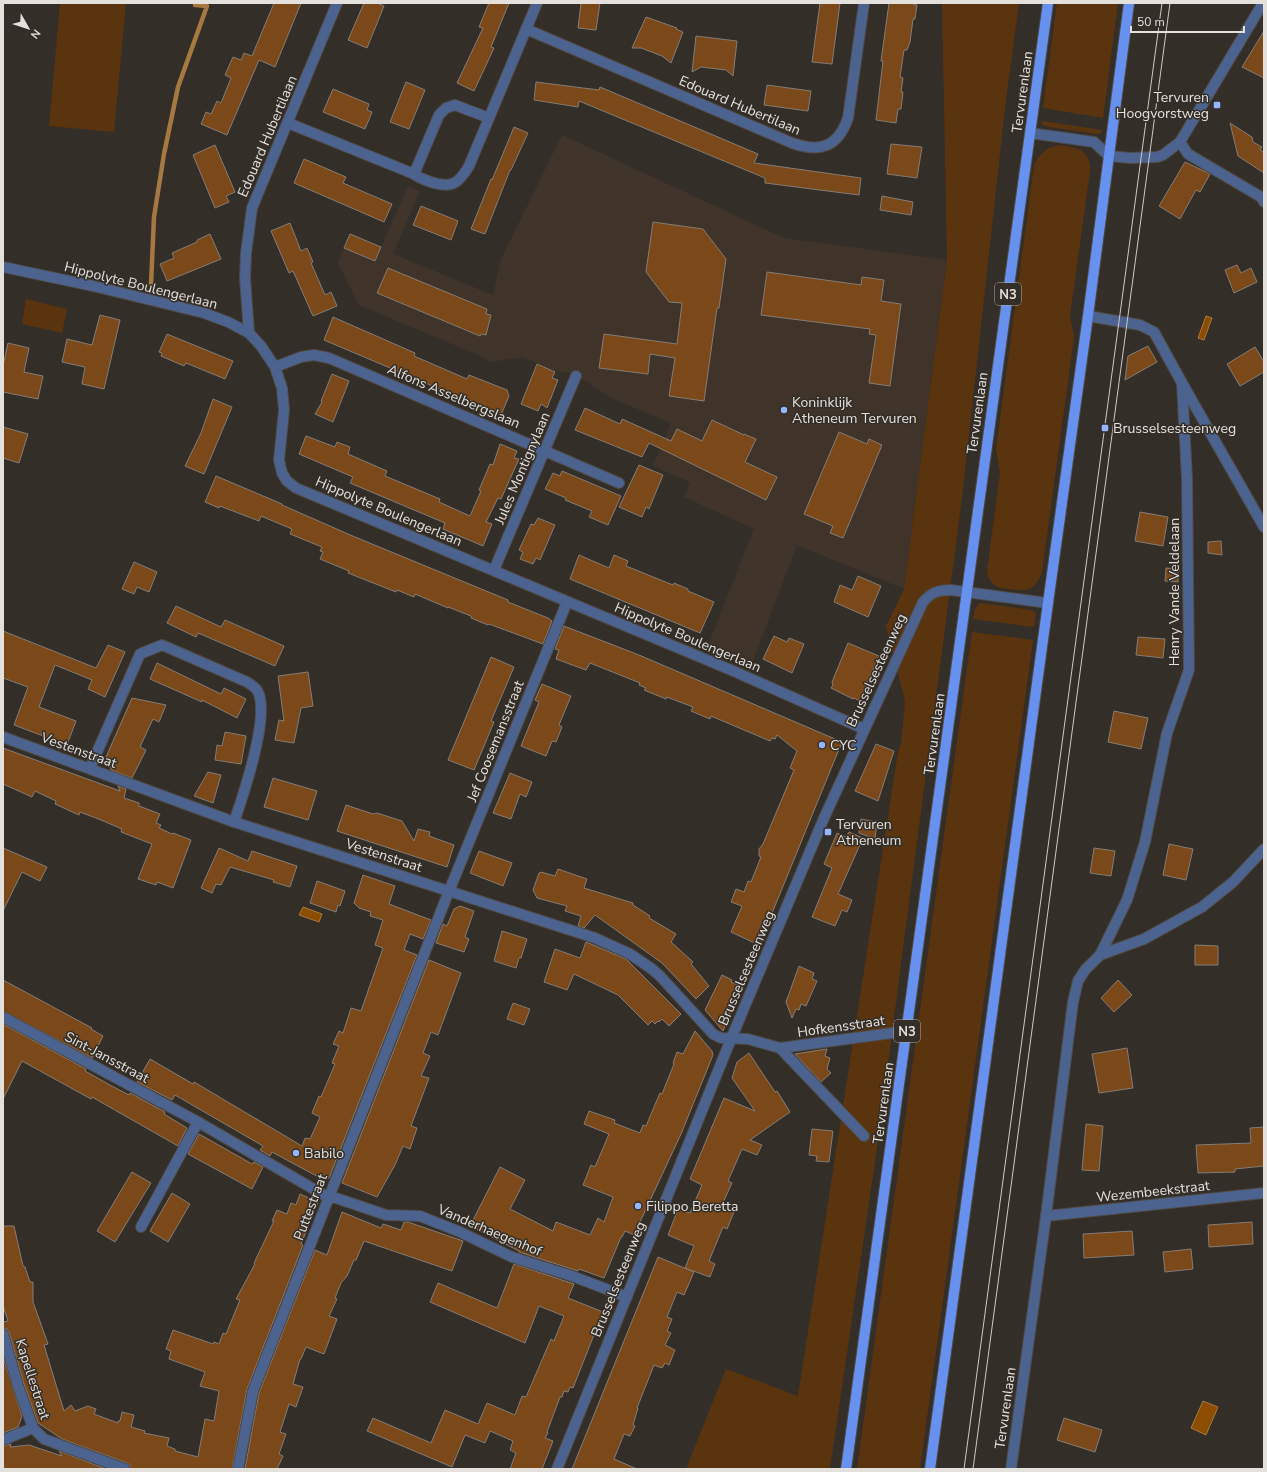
<svg xmlns="http://www.w3.org/2000/svg" width="1267" height="1472" font-family="'Nunito Sans',sans-serif">
	<rect width="100%" height="100%" fill="#342e28"/>
	<polygon fill="#40342a" points="562,135 784,238 947,260 904,589 797,545 751,666 707,648 754,529 684,497 690,482 653,466 671,423 609,397 589,383 569,373 555,371 523,357 491,362 478,355 359,305 338,263 350,234 381,247 408,186 420,191 393,254 493,295 501,259"/>
	<g fill="#5a340f">
		<polygon points="60,3 126,3 114,132 49,126"/>
		<polygon points="942,3 1019,3 1005,108 962,498 876,1155 830,1469 686,1469 726,1369 798,1396 898,752 901,744 905,701 886,626 904,589 947,260"/>
		<polygon points="1057,3 1118,3 1103,118 1043,108"/>
		<polygon points="1042,121 1102,130 1100,134 1097,134 1049,127 1042,125"/>
		<path d="M1061,145C1078,148 1091,150 1090,171L1070,316L1074,337L1042,572C1036,591 1025,592 1008,589C996,588 989,584 987,571L1000,473L996,449L1034,166C1039,153 1047,147 1061,145Z"/>
		<polygon points="26,299 67,309 62,333 22,324"/>
		<polygon points="980,603 1032,610 1036,613 1034,627 973,619 975,609"/>
		<polygon points="972,632 1033,640 920,1469 857,1469"/>
	</g>
	<g fill="#8c4d00" stroke="#a67942">
		<polygon points="1206,316 1212,318 1204,340 1198,338"/>
		<polygon points="303,907 322,914 319,922 299,915"/>
		<polygon points="1203,1401 1218,1407 1206,1435 1191,1428"/>
	</g>
	<g fill="none" stroke-linecap="round" stroke-linejoin="round">
		<polyline stroke="#a67942" stroke-width="4.5" points="151,285 154,217 164,154 178,87 207,6 195,5"/>
	</g>
	<g fill="#7b4919" stroke="#847c76">
		<polygon points="274,3 301,3 275,67 259,60 227,135 201,124 206,112 211,114 217,101 221,103 231,78 225,75 233,57 241,60 244,53 252,56"/>
		<polygon points="364,3 377,3 384,6 367,48 348,40"/>
		<polygon points="489,3 509,3 491,47 494,48 474,91 457,83 483,28 479,27"/>
		<polygon points="581,3 600,3 596,30 578,28"/>
		<polygon points="820,3 840,3 832,64 812,62"/>
		<polygon points="889,3 913,3 913,4 917,5 915,19 913,19 910,42 907,50 904,50 900,77 903,78 901,92 903,92 901,109 898,109 896,123 876,120 883,61 881,61"/>
		<polygon points="646,17 677,28 676,29 683,32 671,63 662,56 641,48 632,48"/>
		<polygon points="1264,31 1264,78 1242,67"/>
		<polygon points="696,36 737,41 733,76 726,70 701,67 692,72"/>
		<polygon points="406,82 425,90 409,129 390,122"/>
		<polygon points="536,82 599,90 600,87 758,154 754,163 861,178 859,195 765,183 765,178 579,101 578,107 534,100"/>
		<polygon points="767,85 811,91 808,111 764,105"/>
		<polygon points="333,89 369,104 367,110 372,112 365,129 323,112"/>
		<polygon points="1230,123 1252,137 1253,142 1262,147 1260,150 1264,152 1264,173 1238,156"/>
		<polygon points="514,127 528,133 511,170 510,170 485,234 471,229 491,179 492,180"/>
		<polygon points="891,144 922,147 917,178 887,174"/>
		<polygon points="215,145 235,192 226,196 229,202 215,208 193,155"/>
		<polygon points="304,159 346,177 343,183 392,204 384,222 294,183"/>
		<polygon points="1185,162 1210,174 1200,192 1196,190 1180,219 1159,206"/>
		<polygon points="882,196 913,202 911,215 880,210"/>
		<polygon points="421,206 458,221 451,240 413,225"/>
		<polygon points="653,222 703,229 726,259 719,308 717,308 704,401 669,396 675,358 650,354 648,374 599,368 604,334 677,344 682,303 669,302 646,272"/>
		<polygon points="290,223 301,251 307,248 313,262 311,263 325,295 331,292 337,306 313,316 293,271 289,273 271,231"/>
		<polygon points="210,234 221,259 167,281 160,264 174,258 172,253 197,242 197,240"/>
		<polygon points="350,234 381,247 375,261 344,248"/>
		<polygon points="1237,265 1241,273 1251,268 1257,282 1234,293 1225,270"/>
		<polygon points="388,268 487,309 486,314 491,315 486,335 481,334 480,336 377,293"/>
		<polygon points="767,272 861,285 862,277 884,280 881,301 901,304 890,386 869,383 876,335 869,334 870,329 761,315"/>
		<polygon points="100,315 120,320 104,389 82,384 85,367 62,362 67,339 92,345"/>
		<polygon points="333,317 415,353 414,356 467,379 469,375 507,390 509,396 501,415 324,340"/>
		<polygon points="167,334 233,361 225,379 186,363 184,366 161,356 162,353 159,352"/>
		<polygon points="8,343 29,348 24,372 43,376 38,399 3,392 3,366"/>
		<polygon points="1148,346 1157,362 1125,380 1128,356"/>
		<polygon points="1255,347 1264,362 1264,372 1240,386 1227,364"/>
		<polygon points="537,364 555,372 552,378 558,380 547,408 541,404 538,411 521,404"/>
		<polygon points="332,374 349,381 333,422 315,414 322,402 321,401"/>
		<polygon points="213,399 232,407 204,474 185,466 201,433"/>
		<polygon points="585,408 620,424 622,419 671,441 677,429 702,441 712,420 744,435 744,434 756,439 745,462 777,477 766,500 649,443 642,457 575,430"/>
		<polygon points="3,427 28,434 19,463 3,458"/>
		<polygon points="839,432 867,444 869,439 882,445 843,538 830,533 833,526 804,514"/>
		<polygon points="306,436 335,447 337,442 350,447 348,454 387,471 385,476 440,499 439,502 470,516 481,491 479,490 490,464 493,465 500,444 517,451 514,458 519,459 501,499 498,498 486,522 492,524 483,546 443,529 445,523 350,483 353,477 299,454"/>
		<polygon points="639,465 663,475 649,509 646,507 642,517 619,507"/>
		<polygon points="562,471 621,496 608,525 589,517 592,511 565,500 566,498 545,489 553,473 560,476"/>
		<polygon points="216,476 282,504 282,505 355,537 508,600 508,602 548,618 552,621 543,644 489,624 488,625 471,618 471,616 448,607 448,608 415,594 414,597 397,590 396,592 348,573 349,571 320,559 323,552 320,551 322,547 290,534 292,529 261,516 259,521 220,506 219,508 205,502"/>
		<polygon points="1140,512 1168,517 1163,546 1135,541"/>
		<polygon points="538,518 555,525 540,560 536,558 533,564 520,559 523,552 519,550 531,524 534,525"/>
		<polygon points="1221,541 1222,555 1208,553 1208,542"/>
		<polygon points="579,555 609,568 614,555 628,561 626,566 673,585 674,583 688,589 688,591 714,602 700,633 570,579"/>
		<polygon points="134,562 157,572 149,592 137,587 134,594 122,589"/>
		<polygon points="1166,568 1178,569 1178,582 1165,581"/>
		<polygon points="858,576 881,586 868,617 834,602 840,585 852,590"/>
		<polygon points="176,606 221,627 225,620 284,646 275,666 198,633 196,637 167,623"/>
		<polygon points="564,626 639,655 842,742 759,945 731,932 742,906 731,902 736,889 744,892 748,881 751,882 761,857 759,856 759,849 763,844 794,770 790,768 797,751 777,735 775,739 772,738 770,741 711,716 710,719 691,711 693,707 667,697 666,699 644,690 646,688 639,685 640,683 590,663 586,670 556,659 559,650 555,649"/>
		<polygon points="3,631 96,668 108,645 125,652 105,697 88,689 92,680 55,665 39,707 76,721 67,745 14,725 28,687 3,678"/>
		<polygon points="774,636 787,642 789,638 804,644 792,673 763,659"/>
		<polygon points="1138,637 1165,639 1163,658 1136,655"/>
		<polygon points="848,643 879,656 860,701 854,698 853,699 831,688 833,685 832,682"/>
		<polygon points="491,657 514,667 491,721 494,722 474,770 448,760"/>
		<polygon points="157,663 221,694 224,688 246,699 237,718 202,700 202,702 150,679"/>
		<polygon points="308,672 313,706 301,708 294,743 275,740 279,720 284,721 278,676"/>
		<polygon points="542,684 571,696 559,725 562,727 556,742 552,741 546,756 521,746 539,702 535,700"/>
		<polygon points="132,698 166,705 159,722 153,719 140,747 146,750 132,778 111,770 106,757"/>
		<polygon points="1114,711 1148,718 1141,749 1108,742"/>
		<polygon points="225,732 246,736 241,764 215,760 217,745 222,746"/>
		<polygon points="876,744 894,751 878,801 855,791"/>
		<polygon points="3,748 120,791 118,786 126,789 124,798 139,803 139,806 160,814 156,823 161,825 159,828 172,834 173,833 191,840 173,888 157,882 156,885 138,879 152,844 121,832 122,829 101,820 80,812 79,815 55,804 56,801 35,791 32,797 3,784"/>
		<polygon points="208,772 221,775 213,803 194,796"/>
		<polygon points="510,773 532,782 526,797 520,794 511,819 493,813"/>
		<polygon points="273,778 317,791 308,820 264,807"/>
		<polygon points="346,805 373,814 377,813 402,821 414,841 418,829 430,832 429,836 454,845 447,867 337,831"/>
		<polygon points="861,819 877,822 875,839 859,833"/>
		<polygon points="849,832 863,838 838,894 852,900 847,912 842,910 835,926 812,917 832,868 824,864 837,833 846,837"/>
		<polygon points="1169,844 1193,849 1186,880 1163,875"/>
		<polygon points="3,848 47,867 40,881 22,872 3,911"/>
		<polygon points="219,848 248,861 252,851 297,866 290,887 273,882 274,880 230,867 221,885 216,884 212,893 201,888"/>
		<polygon points="1094,848 1115,851 1111,876 1090,873"/>
		<polygon points="479,851 512,863 503,886 470,873"/>
		<polygon points="558,869 587,879 584,888 633,903 633,905 650,916 649,918 676,934 671,942 693,962 691,964 709,986 696,999 662,963 595,915 584,928 578,926 581,916 565,911 567,906 537,898 533,890 539,873 540,873 541,872 555,876"/>
		<polygon points="363,875 395,886 389,904 431,920 423,939 410,934 404,950 417,955 329,1178 324,1180 272,1152 270,1156 260,1150 263,1146 175,1095 172,1100 137,1082 150,1059 193,1084 194,1082 302,1146 305,1138 310,1139 320,1117 312,1113 319,1096 321,1097 335,1064 332,1063 339,1046 333,1044 339,1031 343,1033 351,1008 361,1011 383,948 375,945 383,920 370,916 371,912 359,908 354,903"/>
		<polygon points="317,881 345,891 340,906 338,905 336,912 310,903"/>
		<polygon points="460,906 474,911 465,937 469,939 464,952 436,943 443,924 447,926 454,909"/>
		<polygon points="502,931 527,939 521,958 519,958 516,968 494,961"/>
		<polygon points="586,942 626,959 681,1014 669,1026 662,1019 659,1022 658,1021 655,1024 652,1021 648,1025 618,995 574,974 567,990 544,982 555,949 580,958"/>
		<polygon points="1195,945 1218,946 1218,965 1195,965"/>
		<polygon points="429,960 461,973 438,1035 431,1032 423,1053 430,1056 421,1076 429,1078 411,1126 417,1128 410,1149 403,1146 395,1165 377,1197 342,1183"/>
		<polygon points="799,966 814,973 812,979 817,981 806,1006 801,1004 799,1010 796,1009 792,1018 786,1002"/>
		<polygon points="722,975 732,980 731,982 741,986 723,1031 705,1010"/>
		<polygon points="3,980 92,1028 91,1029 103,1036 92,1058 3,1011"/>
		<polygon points="1118,980 1132,995 1114,1012 1101,998"/>
		<polygon points="513,1003 530,1009 524,1025 507,1019"/>
		<polygon points="3,1024 86,1069 85,1071 110,1085 129,1095 130,1093 165,1112 164,1114 187,1128 178,1146 92,1097 91,1099 22,1061 3,1099"/>
		<polygon points="695,1031 712,1051 713,1055 681,1134 634,1235 625,1231 622,1237 621,1237 604,1278 579,1269 578,1271 519,1252 519,1251 470,1226 500,1167 525,1180 510,1209 553,1231 556,1222 590,1235 598,1218 604,1222 613,1197 583,1185 591,1165 595,1167 609,1134 584,1124 589,1111 615,1120 614,1123 640,1133 643,1125 646,1126 660,1093 662,1094 674,1064 673,1063 677,1052 683,1054"/>
		<polygon points="1127,1048 1133,1088 1099,1093 1092,1054"/>
		<polygon points="827,1049 825,1056 830,1058 827,1069 831,1073 821,1082 795,1054"/>
		<polygon points="749,1053 775,1092 777,1091 790,1112 750,1140 762,1145 757,1155 742,1149 728,1181 732,1183 721,1207 734,1212 727,1229 723,1227 709,1261 715,1264 710,1277 685,1268 694,1246 668,1235 678,1209 690,1213 702,1185 690,1179 724,1098 755,1111 732,1078 737,1062"/>
		<polygon points="1086,1124 1103,1126 1099,1171 1082,1170"/>
		<polygon points="1264,1127 1264,1166 1235,1169 1235,1172 1198,1173 1196,1145 1251,1143 1250,1128"/>
		<polygon points="812,1129 833,1131 829,1162 816,1161 817,1156 809,1155"/>
		<polygon points="199,1134 252,1164 254,1162 263,1167 252,1189 188,1154"/>
		<polygon points="132,1172 151,1183 115,1242 97,1231"/>
		<polygon points="172,1193 190,1204 168,1242 150,1231"/>
		<polygon points="300,1194 318,1202 301,1244 303,1245 247,1389 232,1469 131,1469 130,1465 127,1463 62,1439 38,1423 24,1384 9,1332 7,1329 3,1328 3,1322 8,1321 3,1306 3,1226 14,1226 23,1266 25,1267 30,1282 33,1282 33,1302 48,1344 44,1345 64,1411 71,1405 75,1411 88,1406 96,1409 94,1414 118,1423 118,1421 120,1421 122,1412 134,1415 131,1427 145,1431 144,1433 169,1438 167,1446 175,1449 175,1451 198,1457 205,1419 214,1421 219,1391 200,1386 205,1372 169,1359 171,1351 166,1349 173,1330 213,1344 214,1342 219,1344 223,1333 226,1334 240,1300 236,1299 255,1264 254,1263 274,1221 272,1221 277,1210 287,1214 291,1203 296,1205"/>
		<polygon points="342,1212 381,1228 383,1224 401,1230 404,1222 408,1222 463,1241 452,1271 364,1241 356,1260 354,1260 347,1276 341,1283 335,1298 337,1299 329,1316 337,1319 324,1354 306,1347 301,1359 300,1359 293,1384 303,1387 296,1407 289,1404 280,1432 286,1434 279,1454 283,1456 277,1469 245,1469 259,1393 315,1250 327,1255"/>
		<polygon points="1252,1222 1253,1244 1209,1247 1208,1225"/>
		<polygon points="1132,1231 1134,1255 1084,1258 1083,1234"/>
		<polygon points="1191,1249 1193,1269 1165,1272 1163,1252"/>
		<polygon points="658,1257 694,1272 684,1295 677,1292 667,1317 672,1319 667,1331 671,1333 665,1345 675,1350 669,1365 665,1363 662,1368 654,1365 637,1408 638,1408 633,1425 635,1426 630,1436 624,1434 614,1459 637,1469 572,1469"/>
		<polygon points="514,1264 574,1284 568,1298 603,1312 573,1388 570,1387 568,1392 564,1391 562,1397 560,1397 547,1432 548,1433 545,1438 553,1441 542,1469 510,1469 516,1453 510,1450 513,1441 490,1431 485,1443 465,1435 452,1467 367,1431 373,1418 431,1443 445,1410 478,1424 487,1403 515,1415 522,1396 526,1397 551,1339 554,1341 564,1316 539,1306 525,1343 430,1302 438,1283 497,1308"/>
		<polygon points="3,1357 22,1416 18,1427 3,1433"/>
		<polygon points="1064,1418 1102,1430 1095,1452 1057,1440"/>
		<polygon points="11,1444 10,1447 29,1445 62,1456 59,1451 106,1469 3,1469 3,1446"/>
	</g>
	<g fill="none" stroke-linecap="round" stroke-linejoin="round">
		<defs>
			<g id="minor">
				<path d="M526,29L792,143C820,153 838,147 848,118L864,3"/>
				<path d="M288,123L414,174C419,178 425,180 431,182C452,189 459,183 469,166L537,3"/>
				<polyline points="1030,133 1094,142 1109,156 1130,158 1157,157 1163,155 1180,142 1263,3"/>
				<polyline points="1180,142 1188,154 1261,197 1264,202"/>
				<polyline points="414,174 439,115 446,108 455,105 489,118"/>
				<polyline points="3,267 93,286 204,313 228,322 249,333 261,346 275,367 282,388 284,410 279,460 282,473 287,481 296,488 731,670 864,729"/>
				<polyline points="1088,316 1140,325 1154,332 1182,383 1264,527"/>
				<polyline points="249,333 245,278 246,253 252,208 337,3"/>
				<polyline points="275,367 301,357 314,355 329,358 619,483"/>
				<polyline points="494,570 576,376"/>
				<polyline points="3,737 234,822 595,938 630,954 652,969 661,977 713,1034 721,1038 748,1039 780,1048 864,1136"/>
				<path d="M90,768L140,654L162,645L247,682C251,685 256,687 258,692C270,716 243,796 234,822"/>
				<polyline points="1100,955 1144,939 1202,907 1233,882 1264,849"/>
				<polyline points="3,1017 198,1122 329,1198"/>
				<polyline points="780,1048 907,1031"/>
				<polyline points="329,1198 336,1198 386,1215 420,1216 460,1232 512,1257 572,1276 627,1297"/>
				<polyline points="1046,1216 1264,1193"/>
				<polyline points="141,1227 198,1122"/>
				<polyline points="3,1334 18,1386 33,1428 44,1439 125,1469"/>
				<polyline points="3,1440 33,1428"/>
				<polyline points="238,1469 253,1391 445,901 567,602"/>
				<path d="M557,1469L731,1039L824,818L923,602C932,592 938,590 951,590L1048,603"/>
				<polyline points="1011,1469 1046,1216 1073,1002 1078,981 1085,970 1100,955 1127,900 1145,842 1167,733 1189,670 1187,479 1182,383"/>
			</g>
			<g id="major">
				<polyline points="846,1469 1048,3"/>
				<polyline points="930,1469 1048,603 1088,316 1129,3"/>
			</g>
		</defs>
		<use href="#minor" stroke="#504a45" stroke-width="12"/>
		<use href="#major" stroke="#504a45" stroke-width="12"/>
		<use href="#minor" stroke="#4c628f" stroke-width="10"/>
		<use href="#major" stroke="#6791ef" stroke-width="10"/>
		<g stroke="#cdc9c5" stroke-width="1">
			<polyline points="964,1469 1162,3"/>
			<polyline points="973,1469 1170,3"/>
		</g>
	</g>
	<g fill="#95b6fd" stroke="#342e28" stroke-width="1.5">
		<rect x="1213" y="101" width="8" height="8" rx="2"/>
		<circle cx="784" cy="410" r="4"/>
		<rect x="1101" y="424" width="8" height="8" rx="2"/>
		<circle cx="822" cy="745" r="4"/>
		<rect x="824" y="828" width="8" height="8" rx="2"/>
		<circle cx="296" cy="1153" r="4"/>
		<circle cx="638" cy="1206" r="4"/>
	</g>
	<g text-anchor="middle" stroke-width="3" stroke-linejoin="round" paint-order="stroke">
		<g fill="#342e28" stroke="#afaba6" stroke-width="1">
			<rect x="995" y="283" width="26" height="22" rx="3"/>
			<rect x="894" y="1020" width="26" height="22" rx="3"/>
		</g>
		<g font-size="13" font-weight="bold" fill="#e4e0dc">
			<text x="1008" y="299">N3</text>
			<text x="907" y="1036">N3</text>
		</g>
		<g font-size="14" fill="#e4e0dc" stroke="#342e28">
			<text transform="translate(1022 92) rotate(-82)" y="5">Tervurenlaan</text>
			<text transform="translate(740 105) rotate(23)" y="5">Edouard Hubertilaan</text>
			<text transform="translate(267 136) rotate(-67)" y="5">Edouard Hubertilaan</text>
			<text transform="translate(141 285) rotate(14)" y="5">Hippolyte Boulengerlaan</text>
			<text transform="translate(454 396) rotate(23)" y="5">Alfons Asselbergslaan</text>
			<text transform="translate(977 413) rotate(-82)" y="5">Tervurenlaan</text>
			<text transform="translate(522 468) rotate(-67)" y="5">Jules Montignylaan</text>
			<text transform="translate(389 511) rotate(23)" y="5">Hippolyte Boulengerlaan</text>
			<text transform="translate(1174 592) rotate(-90)" y="5">Henry Vande Veldelaan</text>
			<text transform="translate(688 637) rotate(23)" y="5">Hippolyte Boulengerlaan</text>
			<text transform="translate(876 670) rotate(-65)" y="5">Brusselsesteenweg</text>
			<text transform="translate(934 734) rotate(-82)" y="5">Tervurenlaan</text>
			<text transform="translate(495 741) rotate(-68)" y="5">Jef Coosemansstraat</text>
			<text transform="translate(79 750) rotate(20)" y="5">Vestenstraat</text>
			<text transform="translate(384 855) rotate(18)" y="5">Vestenstraat</text>
			<text transform="translate(746 968) rotate(-67)" y="5">Brusselsesteenweg</text>
			<text transform="translate(841 1026) rotate(-8)" y="5">Hofkensstraat</text>
			<text transform="translate(107 1057) rotate(28)" y="5">Sint-Jansstraat</text>
			<text transform="translate(883 1103) rotate(-82)" y="5">Tervurenlaan</text>
			<text transform="translate(1153 1191) rotate(-6)" y="5">Wezembeekstraat</text>
			<text transform="translate(310 1207) rotate(-69)" y="5">Puttestraat</text>
			<text transform="translate(490 1230) rotate(23)" y="5">Vanderhaegenhof</text>
			<text transform="translate(618 1279) rotate(-68)" y="5">Brusselsesteenweg</text>
			<text transform="translate(33 1379) rotate(72)" y="5">Kapellestraat</text>
			<text transform="translate(1005 1408) rotate(-82)" y="5">Tervurenlaan</text>
		</g>
		<g font-size="14" fill="#e4e0dc" stroke="#342e28" text-anchor="start">
			<text x="1209" y="102" text-anchor="end">Tervuren<tspan x="1209" dy="16">Hoogvorstweg</tspan></text>
			<text x="792" y="407">Koninklijk<tspan x="792" dy="16">Atheneum Tervuren</tspan></text>
			<text x="1113" y="433">Brusselsesteenweg</text>
			<text x="830" y="750">CYC</text>
			<text x="836" y="829">Tervuren<tspan x="836" dy="16">Atheneum</tspan></text>
			<text x="304" y="1158">Babilo</text>
			<text x="646" y="1211">Filippo Beretta</text>
		</g>
	</g>
	<rect width="1267" height="1472" fill="none" stroke="#e4e0dc" stroke-width="8"/>
	<g transform="translate(28 28) rotate(129)" stroke="#342e28" stroke-width="3" paint-order="stroke">
	<path d="M0-3L7 15L0 10L-7 15Z" fill="#e4e0dc"/>
	<text y="-6" font-size="11" font-weight="bold" text-anchor="middle" fill="#e4e0dc">N</text>
	</g>
	<path d="M1131 26v6h113v-6" fill="none" stroke="#e4e0dc" stroke-width="2"/>
	<text x="1137" y="26" font-size="12" fill="#e4e0dc" stroke="#342e28" stroke-width="3" paint-order="stroke">50 m</text>
</svg>
